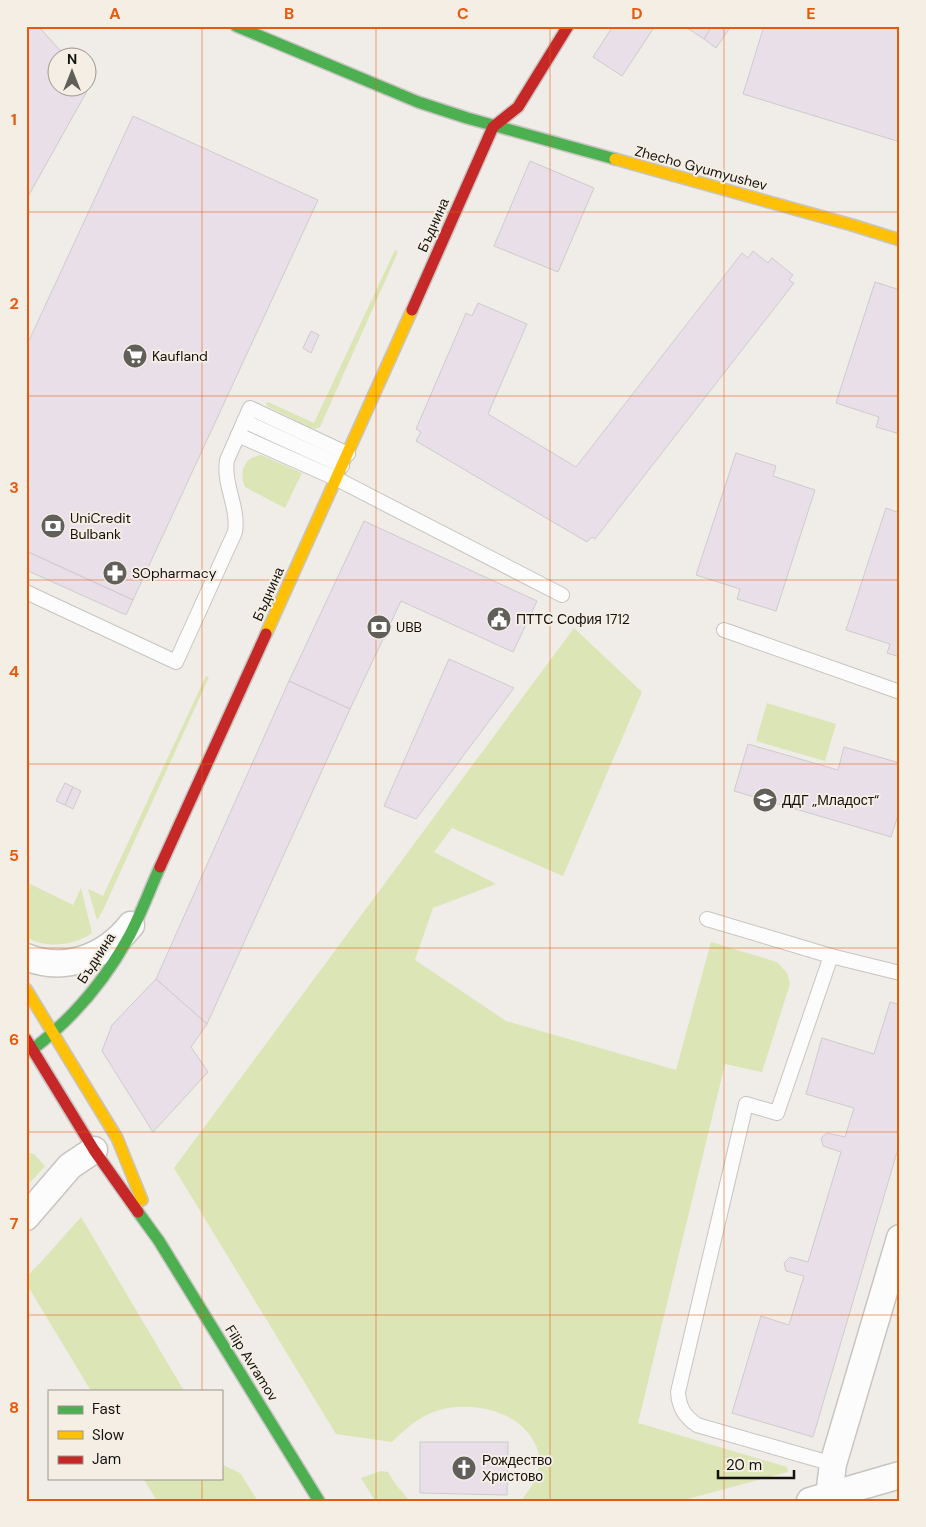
<svg xmlns="http://www.w3.org/2000/svg" width="926" height="1527" font-family="'DM Sans',sans-serif">
	<rect width="100%" height="100%" fill="#f0ede8"/>
	<g fill="#dbe5b6">
		<polygon points="395,250 398,252 320,427 314,429 309,427 267,406 266,403 268,402 314,423"/>
		<path d="M261,455L302,473L285,508L245,487C239,472 243,458 261,455Z"/>
		<path d="M574,628L642,692L563,876L452,828L434,852L496,884L433,908L415,960L506,1021L676,1070L711,942L777,962L787,973L790,984L762,1072L725,1064L638,1423L787,1467L788,1472L680,1501H521C528,1491 535,1483 538,1471C541,1461 539,1450 534,1442C517,1410 472,1401 439,1410C420,1416 406,1428 392,1442L336,1434L174,1168Z"/>
		<polygon points="206,676 209,677 103,910 97,920 88,889 103,896"/>
		<polygon points="767,703 836,724 825,761 756,741"/>
		<path d="M26,882L73,905L81,888L92,933C73,946 47,949 26,937Z"/>
		<polygon points="26,1152 34,1154 45,1166 26,1187"/>
		<polygon points="81,1217 184,1391 91,1391 26,1283 26,1277 42,1261"/>
		<polygon points="221,1464 240,1473 258,1501 157,1501 143,1478 221,1478"/>
		<polygon points="381,1471 388,1472 396,1485 410,1501 375,1501 361,1478"/>
	</g>
	<g fill="#e8dfe9" stroke="#cecbcb">
		<polygon points="26,26 38,26 67,58 58,58 58,88 88,88 88,80 91,84 26,200"/>
		<polygon points="613,26 655,26 622,76 593,57"/>
		<polygon points="684,26 712,26 704,39"/>
		<polygon points="712,26 731,26 716,48 704,39"/>
		<polygon points="764,26 889,26 900,29 900,142 743,94"/>
		<polygon points="133,116 318,200 133,600 26,551 26,347"/>
		<polygon points="530,161 594,188 558,272 494,246"/>
		<polygon points="753,251 768,263 772,258 793,275 789,280 794,283 595,539 592,537 587,542 416,441 421,432 416,429 466,313 472,316 478,303 527,324 488,414 576,467 742,253 748,258"/>
		<polygon points="875,282 900,290 900,434 876,427 879,417 836,403"/>
		<polygon points="311,331 319,335 311,353 303,348"/>
		<polygon points="736,453 776,466 773,476 815,490 776,611 737,599 740,589 696,575"/>
		<polygon points="886,508 900,513 900,657 887,653 890,644 846,630"/>
		<polygon points="364,521 537,601 513,652 401,601 350,709 289,681"/>
		<polygon points="26,551 133,600 126,615 26,570"/>
		<polygon points="449,659 514,688 416,819 384,806"/>
		<polygon points="289,681 350,709 207,1024 156,979"/>
		<polygon points="748,744 838,770 844,747 900,763 900,809 891,837 734,791"/>
		<polygon points="65,783 73,787 65,805 56,801"/>
		<polygon points="73,787 81,791 73,809 65,805"/>
		<polygon points="156,979 207,1024 191,1047 208,1072 153,1132 102,1051 112,1025"/>
		<polygon points="890,1002 900,1005 900,1142 813,1437 732,1413 761,1316 789,1325 804,1276 786,1271 784,1263 790,1257 808,1262 841,1152 823,1146 821,1138 827,1133 845,1137 854,1108 806,1094 822,1038 874,1054"/>
		<polygon points="420,1442 508,1442 507,1495 420,1493"/>
	</g>
	<g fill="none" stroke-linecap="round" stroke-linejoin="round">
		<defs>
			<g id="lane">
				<polyline points="244,421 342,466"/>
				<polyline points="238,435 337,479 562,595"/>
				<path d="M26,592L176,662L235,532C239,507 223,485 227,460L250,408L348,454"/>
				<polyline points="724,630 900,692"/>
				<polyline points="707,919 831,956 900,973"/>
				<path d="M831,956L777,1113L746,1104L678,1392C679,1407 684,1416 697,1425L833,1464"/>
			</g>
			<g id="street">
				<path d="M26,957C65,973 106,957 131,925"/>
				<polyline points="26,1217 70,1166 94,1150"/>
				<polyline points="829,1495 833,1464 900,1238"/>
				<polyline points="810,1501 900,1475"/>
			</g>
			<g id="fast">
				<polyline points="236,26 418,102 467,118 615,159"/>
				<path d="M33,1049C72,1019 103,983 127,940C140,917 149,891 160,867"/>
				<polyline points="138,1212 159,1241 319,1501"/>
			</g>
			<g id="slow">
				<polyline points="615,159 852,225 900,240"/>
				<polyline points="266,634 412,310"/>
				<polyline points="26,989 117,1138 142,1200"/>
			</g>
			<g id="jam">
				<polyline points="412,310 493,127 518,107 568,26"/>
				<polyline points="160,867 266,634"/>
				<polyline points="26,1039 94,1150 138,1212"/>
			</g>
		</defs>
		<use href="#lane" stroke="#c7c5c1" stroke-width="16"/>
		<use href="#street" stroke="#c7c5c1" stroke-width="29"/>
		<use href="#fast" stroke="#c7c5c1" stroke-width="14"/>
		<use href="#slow" stroke="#c7c5c1" stroke-width="14"/>
		<use href="#jam" stroke="#c7c5c1" stroke-width="14"/>
		<use href="#lane" stroke="#fdfcfc" stroke-width="14"/>
		<use href="#street" stroke="#fdfcfc" stroke-width="26"/>
		<use href="#fast" stroke="#4caf50" stroke-width="11"/>
		<use href="#slow" stroke="#ffc107" stroke-width="11"/>
		<use href="#jam" stroke="#c62828" stroke-width="11"/>
	</g>
	<path fill="none" stroke="#e8590c" stroke-width="1" stroke-opacity="0.55" d="M202,26V1391M376,26V1501M550,26V1501M724,26V1501M26,212H900M26,396H900M26,580H900M26,764H900M26,948H900M26,1132H900M26,1315H900M202,1478V1501"/>
	<defs>
		<symbol id="supermarket-disc" viewBox="-11 -11 22 22"><circle r="9.5" fill="#615f5a" stroke="#f4eee4"/><path d="M-6-5.5h2.5l.6 2H6L4.5 2H-2.5L-4.4-4H-6ZM-1.5 3.2a1.3 1.3 0 1 0 .1 0ZM3 3.2a1.3 1.3 0 1 0 .1 0Z" fill="#fff"/></symbol>
		<symbol id="bank-disc" viewBox="-11 -11 22 22"><circle r="9.5" fill="#615f5a" stroke="#f4eee4"/><path d="M-6-4H6V4H-6ZM0-2.3a2.3 2.3 0 1 0 0 4.6a2.3 2.3 0 1 0 0-4.6Z" fill="#fff"/></symbol>
		<symbol id="pharmacy-disc" viewBox="-11 -11 22 22"><circle r="9.5" fill="#615f5a" stroke="#f4eee4"/><path d="M-2-6h4v4h4v4h-4v4h-4v-4h-4v-4h4Z" fill="#fff"/></symbol>
		<symbol id="civic-disc" viewBox="-11 -11 22 22"><circle r="9.5" fill="#615f5a" stroke="#f4eee4"/><path d="M-.6-6.5H3V-4.5H.6V-3L4-1V1h2V6H-6V1h2V-1L-.6-3ZM-1.2 2.5V6h2.4V2.5Z" fill="#fff"/></symbol>
		<symbol id="school-disc" viewBox="-11 -11 22 22"><circle r="9.5" fill="#615f5a" stroke="#f4eee4"/><path d="M0-5L7-2L0 1L-7-2ZM-4 1L0 2.5L4 1V4Q0 6-4 4Z" fill="#fff"/></symbol>
		<symbol id="church-disc" viewBox="-11 -11 22 22"><circle r="9.5" fill="#615f5a" stroke="#f4eee4"/><path d="M-1.2-6h2.4v3.5h3.3v2.4h-3.3V6h-2.4V-.1h-3.3v-2.4h3.3Z" fill="#fff"/></symbol>
	</defs>
	<g fill-rule="evenodd">
		<use href="#supermarket-disc" x="121" y="342" width="28" height="28"/>
		<use href="#bank-disc" x="39" y="512" width="28" height="28"/>
		<use href="#pharmacy-disc" x="101" y="559" width="28" height="28"/>
		<use href="#civic-disc" x="485" y="605" width="28" height="28"/>
		<use href="#bank-disc" x="365" y="613" width="28" height="28"/>
		<use href="#school-disc" x="751" y="786" width="28" height="28"/>
		<use href="#church-disc" x="450" y="1454" width="28" height="28"/>
	</g>
	<g text-anchor="middle" stroke-width="4" stroke-linejoin="round" paint-order="stroke">
		<g font-size="14" fill="#14120e" stroke="#f4eee4">
			<text transform="translate(701 168) rotate(15)" y="5">Zhecho Gyumyushev</text>
			<text transform="translate(433 225) rotate(-66)" y="5">Бъднина</text>
			<text transform="translate(268 594) rotate(-66)" y="5">Бъднина</text>
			<text transform="translate(96 958) rotate(-57)" y="5">Бъднина</text>
			<text transform="translate(252 1363) rotate(58)" y="5">Filip Avramov</text>
		</g>
		<g font-size="14" fill="#14120e" stroke="#f4eee4" text-anchor="start">
			<text x="152" y="361">Kaufland</text>
			<text x="70" y="523">UniCredit<tspan x="70" dy="16">Bulbank</tspan></text>
			<text x="132" y="578">SOpharmacy</text>
			<text x="516" y="624">ПТТС София 1712</text>
			<text x="396" y="632">UBB</text>
			<text x="782" y="805">ДДГ „Младост“</text>
			<text x="482" y="1465">Рождество<tspan x="482" dy="16">Христово</tspan></text>
		</g>
	</g>
	<rect width="926" height="1527" fill="none" stroke="#f4eee4" stroke-width="55"/>
	<rect x="48" y="1390" width="175" height="90" fill="#f4eee4" stroke="#9a968e"/>
	<rect x="58" y="1406" width="25" height="8" fill="#4caf50" stroke="#9a968e"/>
	<text x="92" y="1414" font-size="15" fill="#14120e">Fast</text>
	<rect x="58" y="1431" width="25" height="8" fill="#ffc107" stroke="#9a968e"/>
	<text x="92" y="1440" font-size="15" fill="#14120e">Slow</text>
	<rect x="58" y="1456" width="25" height="8" fill="#c62828" stroke="#9a968e"/>
	<text x="92" y="1464" font-size="15" fill="#14120e">Jam</text>
	<g transform="translate(72 72)"><circle r="24" fill="#f4eee4" stroke="#9a968e"/>
	<path d="M0-4L9 19L0 12L-9 19Z" fill="#615f5a"/>
	<text y="-8" font-size="14" font-weight="bold" text-anchor="middle" fill="#14120e">N</text>
	</g>
	<path d="M718 1470v8h76v-8" fill="none" stroke="#14120e" stroke-width="2.5"/>
	<text x="726" y="1470" font-size="15" fill="#14120e" stroke="#f4eee4" stroke-width="4" paint-order="stroke">20 m</text>
	<rect x="28" y="28" width="870" height="1472" fill="none" stroke="#e8590c" stroke-width="2"/>
	<g font-size="16" text-anchor="middle" font-weight="bold" fill="#e8590c">
		<text x="115" y="19">A</text>
		<text x="289" y="19">B</text>
		<text x="463" y="19">C</text>
		<text x="637" y="19">D</text>
		<text x="811" y="19">E</text>
		<text x="14" y="125">1</text>
		<text x="14" y="309">2</text>
		<text x="14" y="493">3</text>
		<text x="14" y="677">4</text>
		<text x="14" y="861">5</text>
		<text x="14" y="1045">6</text>
		<text x="14" y="1229">7</text>
		<text x="14" y="1413">8</text>
	</g>
</svg>
